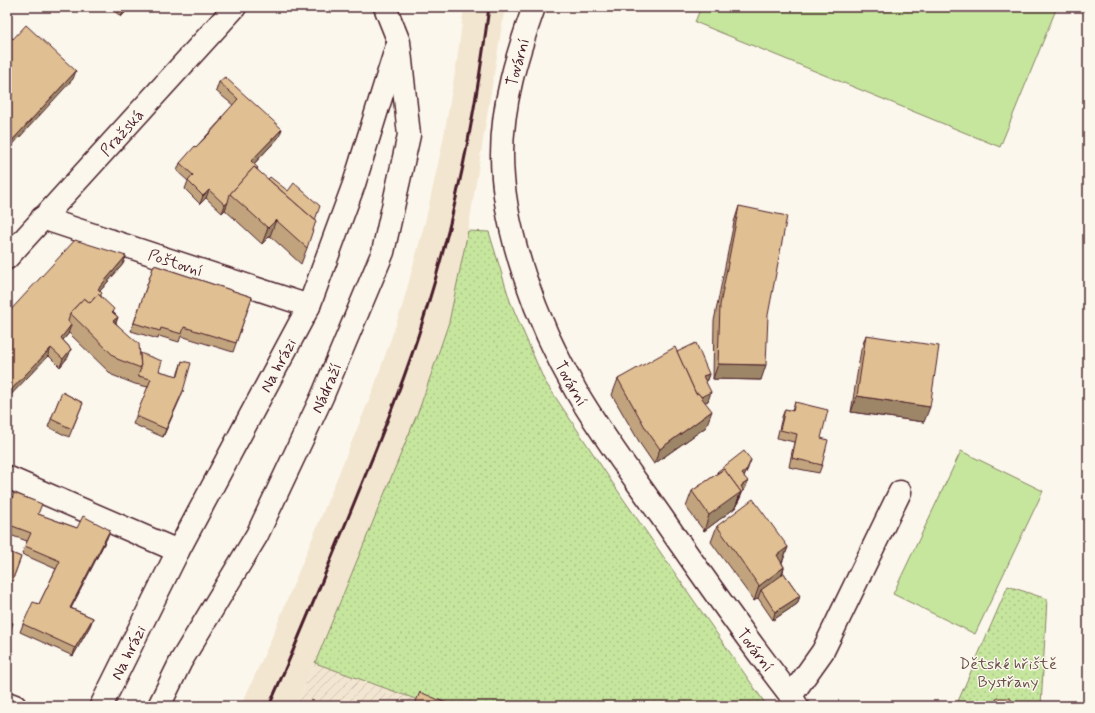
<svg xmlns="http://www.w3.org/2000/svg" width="1095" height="713" font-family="Mynerve,sans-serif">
	<defs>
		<pattern id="industrial-furrows" width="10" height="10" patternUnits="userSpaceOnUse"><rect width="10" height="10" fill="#f3e6d1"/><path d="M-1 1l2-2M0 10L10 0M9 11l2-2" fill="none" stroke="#d2c5b4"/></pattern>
		<pattern id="park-dots" width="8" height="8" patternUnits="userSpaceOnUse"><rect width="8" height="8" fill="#c6e69e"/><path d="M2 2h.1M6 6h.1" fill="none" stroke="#acc588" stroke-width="1.8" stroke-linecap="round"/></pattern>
	</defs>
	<rect width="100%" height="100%" fill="#fbf7ec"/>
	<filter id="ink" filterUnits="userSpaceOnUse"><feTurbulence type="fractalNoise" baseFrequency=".025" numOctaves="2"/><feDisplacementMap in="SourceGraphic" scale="8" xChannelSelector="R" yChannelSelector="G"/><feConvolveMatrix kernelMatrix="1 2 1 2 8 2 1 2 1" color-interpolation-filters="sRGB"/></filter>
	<g filter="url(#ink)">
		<polygon fill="#f3e6d1" points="464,7 505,7 468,231 449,322 420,407 315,663 296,706 241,706 269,644 373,390 402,307 426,218 443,141 457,61"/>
		<polygon fill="url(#industrial-furrows)" points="315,663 435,706 296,706"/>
		<g fill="#c6e69e" stroke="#888264">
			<polygon points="701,7 1057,7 1000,147 695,22"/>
			<polygon points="961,451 1043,491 975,634 893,594"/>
		</g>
		<g fill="url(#park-dots)" stroke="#888264">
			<polygon points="468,231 489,232 510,301 544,380 622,497 767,706 435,706 315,663 420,407 449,322"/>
			<polygon points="1008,586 1047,599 1041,706 956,706"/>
		</g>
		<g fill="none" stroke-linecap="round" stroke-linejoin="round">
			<defs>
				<g id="street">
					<path id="s1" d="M534,7C517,55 502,103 502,155C502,231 538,325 576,391C601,434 632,475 661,516C703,577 746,638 791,696L797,706"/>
					<path id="s2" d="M42,218L309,306"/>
					<polyline points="7,477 178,551"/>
					<polyline points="791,696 823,651 900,492"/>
					<polyline points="7,703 15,706"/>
					<path id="s3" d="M101,706L178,551L309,306L354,184L396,49"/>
					<path id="s4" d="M159,706L181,661L257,535L322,397L383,252L409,135L399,42L385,7"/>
				</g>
				<g id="secondary">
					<path id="s5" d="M7,258L235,7"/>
				</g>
			</defs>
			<use href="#street" stroke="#4a1f2b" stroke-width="25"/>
			<use href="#secondary" stroke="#4a1f2b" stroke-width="25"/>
			<use href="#street" stroke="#fbf7ec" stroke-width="22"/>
			<use href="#secondary" stroke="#fbf7ec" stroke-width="22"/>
			<path stroke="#4a1f2b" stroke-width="3" d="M269,706C298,641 325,574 352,508C378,444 405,380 425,314C456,215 476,111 489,7"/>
		</g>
		<g fill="#c1a47e" stroke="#4a1f2b">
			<polygon points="110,7 130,7 121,17"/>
			<polygon points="225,77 279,137 254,164 258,168 257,169 307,248 301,264 270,236 262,244 225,210 222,213 206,198 200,204 185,189 188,181 177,171 180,163 196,147 220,121 222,117 233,105 216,91 219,82"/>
			<polygon points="739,206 761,380 713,379 714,321 734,222"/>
			<polygon points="126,256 123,264 100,291 101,296 113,312 118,317 116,323 140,353 159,371 177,376 182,361 183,391 163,437 133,424 148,387 135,384 112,375 69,333 63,340 71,349 68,357 60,367 7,314"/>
			<polygon points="154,265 252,297 233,352 181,336 179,342 159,336 158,339 131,331"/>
			<polygon points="866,335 924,422 851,412 861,350"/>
			<polygon points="677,352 709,374 706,382 708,401 705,402 706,427 654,464 641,445 612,395 618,379"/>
			<polygon points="62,392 83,403 69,437 48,427"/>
			<polygon points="795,402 821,438 822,465 819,473 789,467 794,442 777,438 782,417 785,409 792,411"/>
			<polygon points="748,468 744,477 748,481 745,489 743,491 740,498 735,508 704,531 686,507 692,491 717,474 717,472"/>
			<polygon points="7,512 38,514 77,528 110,530 107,538 71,608 93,618 90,626 73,656 20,632 23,624 39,604 56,569 22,554 27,541 7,534"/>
			<polygon points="717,526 788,547 782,563 784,567 783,572 800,596 797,604 773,620 758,598 754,601 711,542"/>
			<polygon points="7,551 21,557 8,592 7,592"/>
		</g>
		<g fill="#9d8667" stroke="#4a1f2b">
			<polygon points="126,7 130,7 121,17 124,9"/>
			<polygon points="76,71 73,79 7,151 7,146"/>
			<polygon points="282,129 279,137 248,170 251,161"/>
			<polygon points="209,190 206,198 200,204 203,196"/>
			<polygon points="228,202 225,210 222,213 225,205"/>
			<polygon points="276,220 270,236 262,244 268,228"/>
			<polygon points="126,256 123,264 95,297 98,289"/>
			<polygon points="118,317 112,332 113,321"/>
			<polygon points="71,325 68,334 58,346 61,338"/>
			<polygon points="51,348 48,356 7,399 7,394"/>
			<polygon points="71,349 68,357 60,367 63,359"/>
			<polygon points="718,364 766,365 761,380 713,379"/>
			<polygon points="709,374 706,382 700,385 703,376"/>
			<polygon points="183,391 180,399 163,437 166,429"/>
			<polygon points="711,392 708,401 690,409 693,401"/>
			<polygon points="857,396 930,407 924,422 851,412"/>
			<polygon points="712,411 706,427 654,464 660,449"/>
			<polygon points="751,460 748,468 743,479 742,474"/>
			<polygon points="748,481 745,489 743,491 740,498 735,508 741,492 735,508 704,531 709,515 741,486"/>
			<polygon points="110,530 107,538 67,616 70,608"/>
			<polygon points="788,547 782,562 771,571 777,555"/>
			<polygon points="784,567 779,583 761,590 758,598 754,601 759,586"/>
			<polygon points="800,596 797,604 773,620 775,612"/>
			<polygon points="93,618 90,626 73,656 75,648"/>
		</g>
		<g fill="#e0bf93" stroke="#4a1f2b">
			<polygon points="26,25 76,71 7,146 7,101 9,99 7,98 7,33 13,39"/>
			<polygon points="225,77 282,129 251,161 258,168 257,169 254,167 230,194 228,202 225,205 209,190 203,196 188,181 193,175 180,163 195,146 196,147 210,133 223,118 222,117 238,99 219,82"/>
			<polygon points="254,167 316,221 307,248 276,220 268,228 230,194"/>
			<polygon points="270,177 288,191 294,183 320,206 315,220 268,179"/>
			<polygon points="739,206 787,216 768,315 766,365 718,364 720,305"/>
			<polygon points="75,240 126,256 98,289 102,293 100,296 98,294 90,303 84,298 70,313 68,321 71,325 61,338 71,349 63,359 51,348 7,394 7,314"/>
			<polygon points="154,265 252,297 236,343 184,327 182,334 161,328 160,331 134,323"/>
			<polygon points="98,294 114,309 112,312 118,317 113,321 139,344 141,368 117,359 70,313 84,298 90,303"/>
			<polygon points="866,335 939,346 930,407 857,396"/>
			<polygon points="696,343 709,374 703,376 711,392 701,397 698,393 696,394 677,352"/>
			<polygon points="675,347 696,394 698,393 712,411 660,449 646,429 618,379"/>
			<polygon points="140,353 162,361 159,371 178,376 182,361 191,363 183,391 166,429 136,416 151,379 138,376 141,368"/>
			<polygon points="62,392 83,403 72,429 51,419"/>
			<polygon points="795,402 828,410 821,438 828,440 822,465 792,458 797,434 780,430 785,409 793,411"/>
			<polygon points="744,451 751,460 746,471 742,474 748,481 741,486 743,490 738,500 741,492 724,469 718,473 717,472"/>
			<polygon points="724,469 741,492 709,515 692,491"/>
			<polygon points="14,493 42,504 38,514 77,528 83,516 110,530 70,608 93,618 75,648 23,624 33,602 39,604 60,561 25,546 31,533 7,524 7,512"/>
			<polygon points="753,499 788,547 777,555 784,567 759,586 717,526"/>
			<polygon points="7,551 21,557 11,584 7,583"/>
			<polygon points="783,572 800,596 775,612 761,590 782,575"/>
			<polygon points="7,620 13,623 7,640"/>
			<polygon points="420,692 453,706 414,706"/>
			<polygon points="997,698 1010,698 1016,706 993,706"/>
		</g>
	</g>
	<g text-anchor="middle" stroke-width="3" stroke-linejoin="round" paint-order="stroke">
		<g font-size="16" fill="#4a1f2b" stroke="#fbf7ec">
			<text transform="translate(517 62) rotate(-74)" y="6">Tovární</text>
			<text dy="6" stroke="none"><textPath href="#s5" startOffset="170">Pražská</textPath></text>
			<text dy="6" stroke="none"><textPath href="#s2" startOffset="141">Poštovní</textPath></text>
			<text dy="6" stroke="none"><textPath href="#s3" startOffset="384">Na hrázi</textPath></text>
			<text dy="6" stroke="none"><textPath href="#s1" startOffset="393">Tovární</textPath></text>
			<text dy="6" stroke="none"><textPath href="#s4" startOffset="360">Nádraží</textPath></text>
			<text dy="6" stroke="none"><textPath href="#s1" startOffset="717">Tovární</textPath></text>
			<text dy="6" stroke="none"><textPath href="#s3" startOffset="60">Na hrázi</textPath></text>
		</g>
		<g font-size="16" fill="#695148" stroke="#fbf7ec">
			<text x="1008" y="669">Dětské hřiště<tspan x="1008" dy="18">Bystřany</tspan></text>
		</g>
	</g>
	<rect width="1095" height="713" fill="none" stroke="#fbf7ec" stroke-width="24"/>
	<rect x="12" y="12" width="1071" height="689" fill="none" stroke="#4a1f2b" stroke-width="1.5" filter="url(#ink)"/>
</svg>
